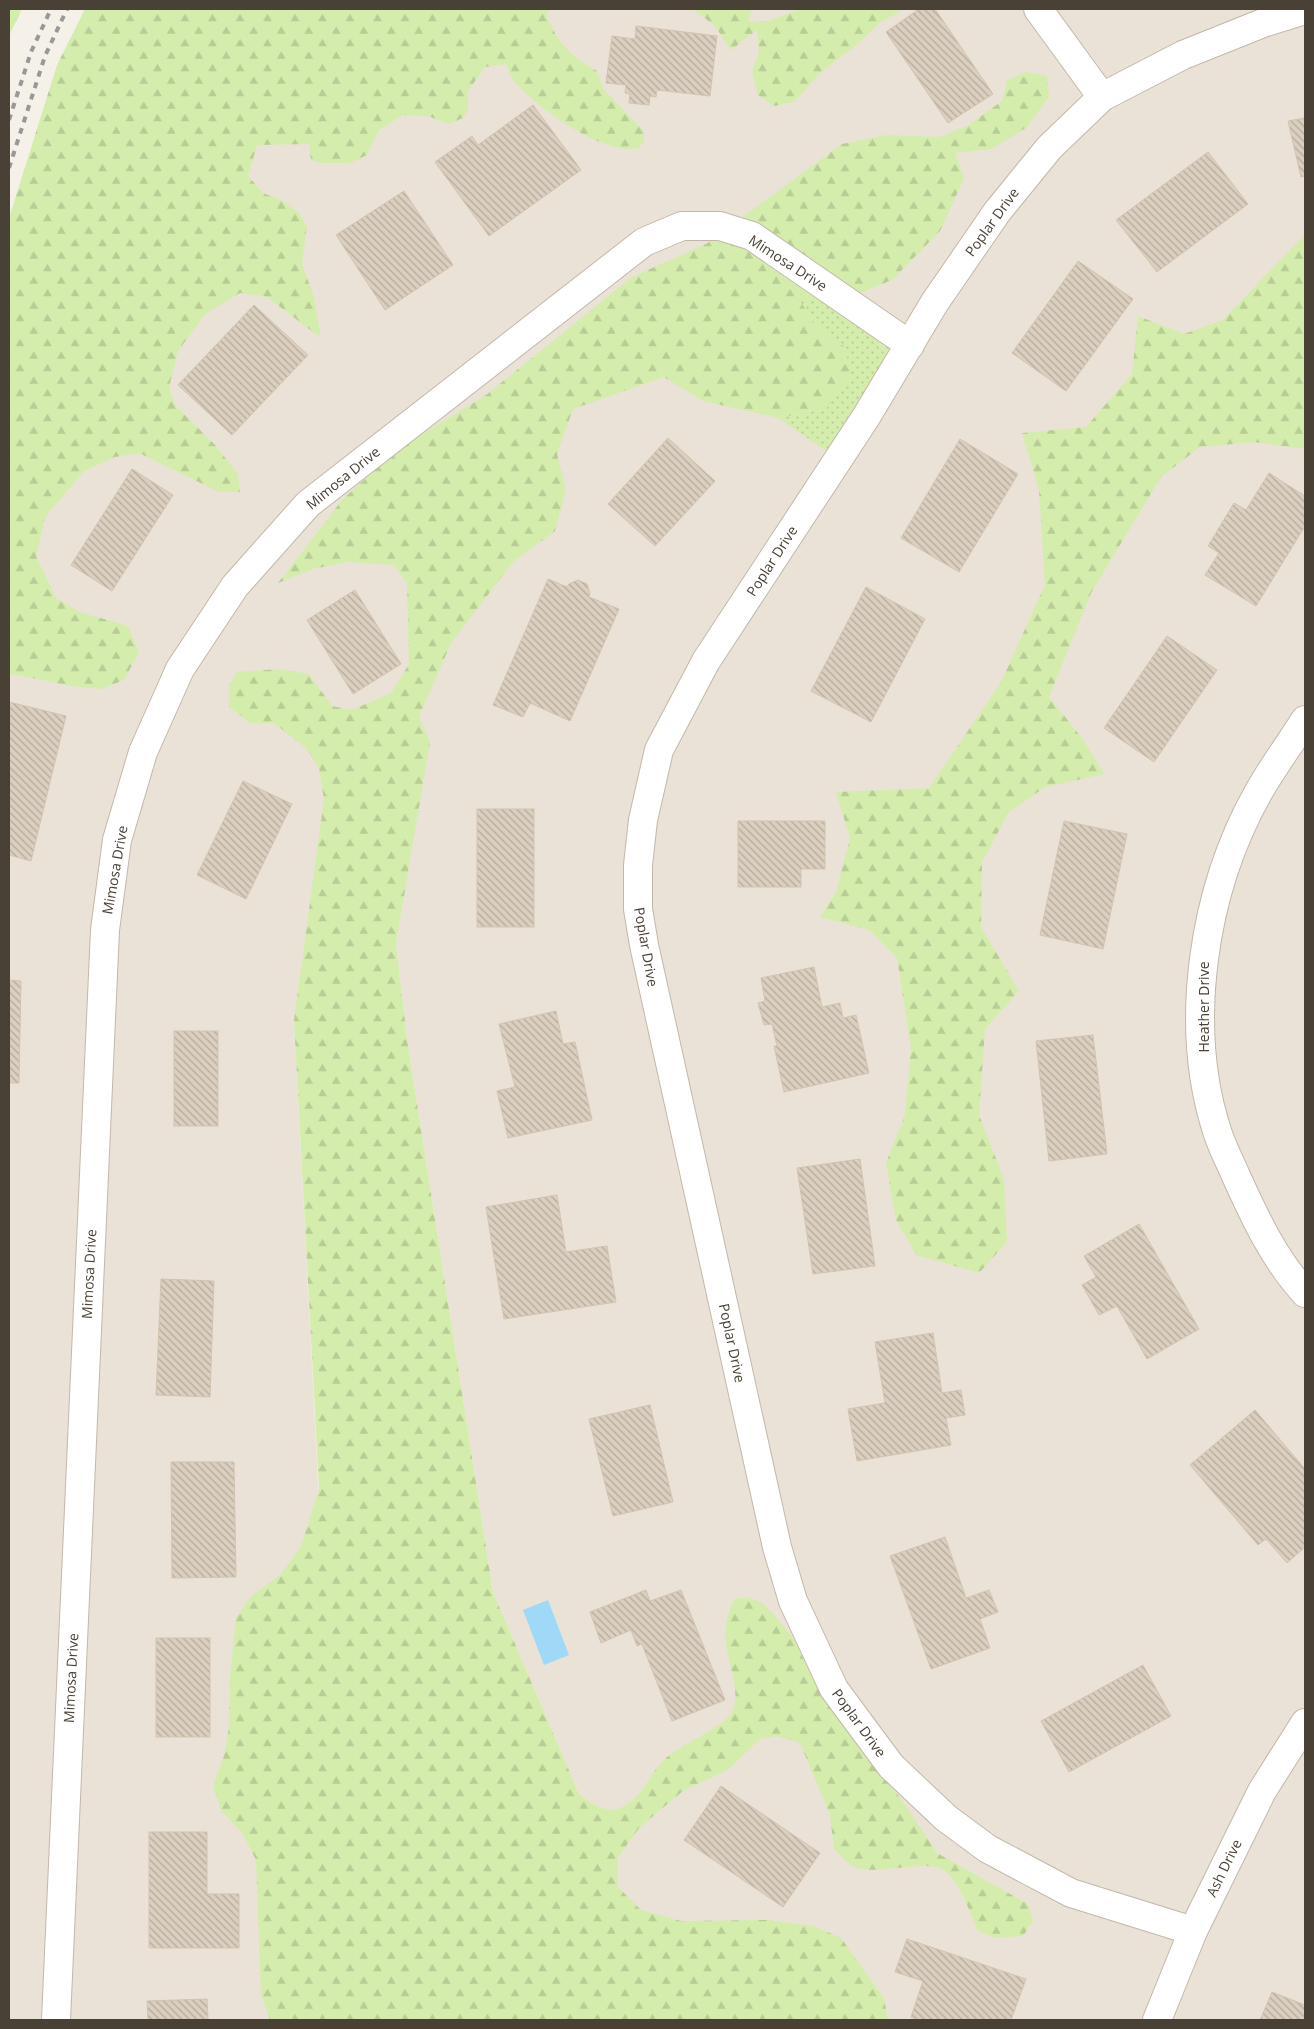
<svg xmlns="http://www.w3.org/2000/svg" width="1314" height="2029" font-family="'Open Sans',sans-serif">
	<defs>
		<pattern id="grass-dots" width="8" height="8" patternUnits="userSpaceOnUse" patternTransform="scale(1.25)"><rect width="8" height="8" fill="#d4edad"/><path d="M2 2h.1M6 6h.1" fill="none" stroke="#b8cc95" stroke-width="1.8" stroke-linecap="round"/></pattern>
		<pattern id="forest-firs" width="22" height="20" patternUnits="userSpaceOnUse" patternTransform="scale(1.25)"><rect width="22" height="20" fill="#d4edad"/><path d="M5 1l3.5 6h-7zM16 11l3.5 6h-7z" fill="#b8cc95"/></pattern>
		<pattern id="building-back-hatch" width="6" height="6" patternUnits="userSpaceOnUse" patternTransform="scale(1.25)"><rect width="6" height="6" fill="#dbcfbf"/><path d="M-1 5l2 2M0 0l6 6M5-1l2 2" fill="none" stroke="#b4aa9c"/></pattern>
	</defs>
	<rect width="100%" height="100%" fill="#f6f1e8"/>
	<polygon fill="#eae2d6" points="456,9 1305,9 1305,2020 635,2020 579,1794 493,1592 407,1039 396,944 429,742 294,1020 346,2020 9,2020 9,386 217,171"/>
	<polygon fill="url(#grass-dots)" points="831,296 903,347 834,456 778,418 826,409 845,347 812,322 799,300"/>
	<g fill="url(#forest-firs)">
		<polygon points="9,9 22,9 9,36"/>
		<path d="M85,9H551L546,14C558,44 569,54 597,71L604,90L644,131V141L639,148C603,156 537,108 514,81C510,77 509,69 506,64L485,67L468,91V109L463,118L448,124L428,116L403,115L378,131L367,155L350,163H321L311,160L309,144L257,145L248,176L263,193L283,201L299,213L307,226L302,264L314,297L321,338L267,297L240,293L205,314L178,351L169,387L175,405L215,445L238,474L240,492H219L139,453L115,457L84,471L45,517L36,556L56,598L80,612L128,626L139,652L124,680L101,689L71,686L13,674L9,676V218L57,65Z"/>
		<polygon points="693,9 751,9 749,22 768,21 800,9 904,9 881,22 854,47 821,72 794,102 774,106 758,95 752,72 759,52 757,30 731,50 715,26"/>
		<path d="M1026,72L1047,76L1049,97L1027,127L992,149L955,153L964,178L940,231L892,280L860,293L800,300L812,322L845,347L851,375L826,409L778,418L703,401L664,377L573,409L557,454L566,490L555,531L513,562L451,643L419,717L430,742L396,944L407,1039L493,1592L579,1794C591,1803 605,1814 620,1808C643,1799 649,1773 666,1758C680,1745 728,1725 733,1710C740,1689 730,1671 727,1650C723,1631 727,1616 734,1599L748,1597L764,1604L791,1635L854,1738L906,1806L937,1853L1028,1904L1033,1921L1023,1936L996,1938L978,1931C969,1911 962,1886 945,1871C928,1858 880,1875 857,1868C849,1866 840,1854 834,1849L830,1815L800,1743L777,1736L760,1739L729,1769L683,1791L640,1827L618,1857V1887L641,1910L681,1921L768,1920L814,1926L841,1938L884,1998L888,2020H270L261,1995L256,1860L243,1834L221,1810L213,1786L224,1756L229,1726L230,1676L236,1618L250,1597L281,1574L301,1546L319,1489L294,1020L324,799L319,768L307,749L274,723H250L229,707V685L237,672L279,669L309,674L332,706L352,710L391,693L409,664L407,583L394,565L347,562L313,569L278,583L342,500L398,449L486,395L632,277L706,244L842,144L886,135L939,137L967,126L1002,101L1007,80Z"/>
		<polygon points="1305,234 1305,449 1254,442 1200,447 1161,477 1091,593 1049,697 1082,738 1104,774 1045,787 1009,812 982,862 981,927 1019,991 985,1029 979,1115 1004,1179 1007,1242 979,1273 916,1255 896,1220 886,1163 905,1115 911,1048 897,958 869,930 820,917 836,892 850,838 836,792 929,788 1000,684 1045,585 1039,490 1022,433 1086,427 1132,374 1138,316 1184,334 1223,320"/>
	</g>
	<polygon fill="#9fd9f7" points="548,1600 569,1655 544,1665 523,1610"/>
	<g fill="url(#building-back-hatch)" stroke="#d4c3af">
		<polygon points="919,9 935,9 993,94 948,123 886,32"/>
		<polygon points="636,26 717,36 710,96 657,90 656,97 650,96 649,105 629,103 630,94 625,93 626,85 606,83 612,36 635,39"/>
		<polygon points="533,105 581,170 489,236 435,162 472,136 478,145"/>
		<polygon points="1305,118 1305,176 1301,177 1288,121"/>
		<polygon points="1208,152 1248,204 1157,272 1116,220"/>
		<polygon points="404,191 453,265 385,310 336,235"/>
		<polygon points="1078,261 1133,299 1066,391 1012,353"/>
		<polygon points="254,305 308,355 232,435 178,385"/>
		<polygon points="668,438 715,481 655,546 608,504"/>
		<polygon points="960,439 1018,474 959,572 901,538"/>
		<polygon points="132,469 173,495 112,591 71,565"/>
		<polygon points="1269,473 1305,496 1305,526 1256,606 1205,575 1219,553 1208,546 1234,503 1246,510"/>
		<polygon points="548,579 567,587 569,584 578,580 587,584 590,593 589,597 619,609 570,721 530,703 523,717 493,705"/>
		<polygon points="866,587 925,619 871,722 811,691"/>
		<polygon points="355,590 401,664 353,694 307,620"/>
		<polygon points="1167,636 1217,670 1154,762 1104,728"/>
		<polygon points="9,702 66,716 31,861 9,855"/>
		<polygon points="243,781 292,804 246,899 197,875"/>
		<rect x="477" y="809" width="57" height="118"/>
		<polygon points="738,821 825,821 825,869 801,869 801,887 738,887"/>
		<polygon points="1064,821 1127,834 1103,949 1040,935"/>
		<polygon points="814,967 822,1007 840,1003 843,1018 856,1015 869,1073 784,1092 774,1046 777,1046 772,1024 764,1025 758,1003 765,1001 761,978"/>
		<polygon points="9,980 21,981 19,1083 9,1083"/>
		<polygon points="556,1011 563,1044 575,1042 592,1120 508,1138 497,1091 515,1087 499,1024"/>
		<rect x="174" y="1031" width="44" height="95"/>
		<polygon points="1093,1035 1107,1154 1049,1161 1036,1041"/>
		<polygon points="860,1159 875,1266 813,1274 797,1168"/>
		<polygon points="557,1195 566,1252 607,1246 616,1302 504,1319 486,1207"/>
		<polygon points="1139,1224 1199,1329 1147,1359 1117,1306 1099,1315 1082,1285 1096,1277 1084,1256"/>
		<polygon points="161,1279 214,1281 210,1397 156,1395"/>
		<polygon points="933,1333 942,1393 961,1390 965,1415 946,1418 951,1445 857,1461 848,1409 885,1403 875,1342"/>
		<polygon points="650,1405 673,1502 613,1516 589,1419"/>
		<polygon points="1255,1410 1305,1469 1305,1547 1287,1563 1266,1539 1258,1545 1190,1465"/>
		<polygon points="171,1462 234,1462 236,1577 172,1578"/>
		<polygon points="945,1537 966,1598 989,1590 998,1612 980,1619 990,1648 931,1669 890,1556"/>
		<polygon points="646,1590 650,1601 681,1590 725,1700 672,1721 642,1644 637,1646 631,1630 601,1643 590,1612"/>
		<rect x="156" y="1638" width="54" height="99"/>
		<polygon points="1143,1665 1171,1716 1069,1772 1041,1721"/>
		<polygon points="721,1786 820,1853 783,1907 684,1840"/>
		<polygon points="149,1832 207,1832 207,1894 239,1894 239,1948 149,1948"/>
		<polygon points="907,1939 1026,1979 1011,2020 919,2020 911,2017 923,1981 895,1972"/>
		<polygon points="1272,1992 1305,2005 1305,2020 1260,2020"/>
		<polygon points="207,1999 208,2020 148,2020 147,2001"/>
	</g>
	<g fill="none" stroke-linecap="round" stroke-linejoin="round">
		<defs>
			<g id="minor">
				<polyline points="1038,9 1102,97"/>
				<path d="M1305,720C1290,744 1272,768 1258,793C1203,891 1182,1026 1218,1134C1223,1149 1230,1162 1236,1176C1255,1218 1274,1259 1305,1293"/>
				<polyline points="1193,1931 1071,1893 988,1849 946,1818 891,1766 834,1689 793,1601 777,1547 644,945 638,909 638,865 643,820 659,750 706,661 866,417 935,302 997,212 1049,148 1102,97 1183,55 1263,23 1305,10"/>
				<polyline points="56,2020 105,930 117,840 143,752 180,669 235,586 308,504 644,242 682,226 720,226 752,236 910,345"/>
				<polyline points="1157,2020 1193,1931 1262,1791 1305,1723"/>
			</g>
		</defs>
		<use href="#minor" stroke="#c2b8aa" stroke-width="30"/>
		<use href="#minor" stroke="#fff" stroke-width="28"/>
		<g stroke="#989898" stroke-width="4" stroke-dasharray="6 6" stroke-linecap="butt">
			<polyline points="9,120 31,52 51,9"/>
			<polyline points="9,168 45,56 67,9"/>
		</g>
	</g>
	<g text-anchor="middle" stroke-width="5" stroke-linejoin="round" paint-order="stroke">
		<g font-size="14" fill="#4a4136" stroke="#fff">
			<text transform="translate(992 222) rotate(-54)" y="5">Poplar Drive</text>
			<text transform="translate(788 263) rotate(33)" y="5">Mimosa Drive</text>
			<text transform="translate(343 478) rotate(-39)" y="5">Mimosa Drive</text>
			<text transform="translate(772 561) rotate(-57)" y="5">Poplar Drive</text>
			<text transform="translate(115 870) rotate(-80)" y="5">Mimosa Drive</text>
			<text transform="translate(646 947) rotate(80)" y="5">Poplar Drive</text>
			<text transform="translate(1204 1007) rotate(-90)" y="5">Heather Drive</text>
			<text transform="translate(89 1274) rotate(-87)" y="5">Mimosa Drive</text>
			<text transform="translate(732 1343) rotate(78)" y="5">Poplar Drive</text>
			<text transform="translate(71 1678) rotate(-87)" y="5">Mimosa Drive</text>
			<text transform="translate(859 1723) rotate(54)" y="5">Poplar Drive</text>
			<text transform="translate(1224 1868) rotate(-64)" y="5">Ash Drive</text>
		</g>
	</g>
	<rect width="1314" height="2029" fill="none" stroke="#4a4136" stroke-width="20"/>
</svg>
